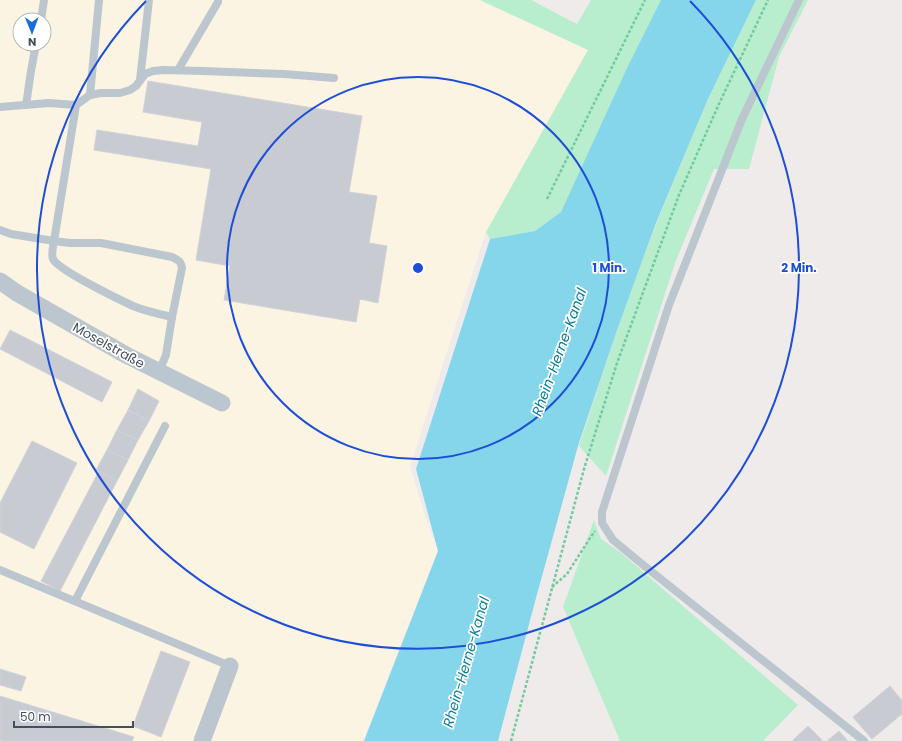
<svg xmlns="http://www.w3.org/2000/svg" width="902" height="741" font-family="Poppins,sans-serif">
	<rect width="100%" height="100%" fill="#efebeb"/>
	<path fill="#fbf4e3" fill-rule="evenodd" d="M0,0H480L588,50L486,232L410,466L425,516L438,550L363,741H0ZM20,20H44V44H20Z"/>
	<g fill="#b8eecd">
		<polygon points="480,0 531,0 577,24 591,0 662,0 561,212 535,231 490,239 486,232 588,50"/>
		<polygon points="756,0 808,0 779,57 749,169 714,169 675,263 606,476 579,446 615,336 656,224 708,99"/>
		<polygon points="594,520 601,539 620,552 798,705 763,741 620,741 563,607"/>
	</g>
	<polygon fill="#85d6eb" points="661,0 756,0 708,99 656,223 615,336 578,446 536,598 498,741 364,741 438,551 416,469 490,239 535,231 561,212 628,66"/>
	<g fill="#c8cbd1" stroke="#cfd2d8">
		<polygon points="148,81 362,116 349,192 377,196 369,243 387,246 378,303 360,299 356,322 224,300 230,266 196,260 211,169 94,150 97,130 198,146 202,122 143,112"/>
		<polygon points="10,330 112,382 102,402 0,349"/>
		<polygon points="138,389 159,401 149,421 128,410"/>
		<polygon points="128,410 149,421 138,440 117,430"/>
		<polygon points="117,430 138,440 128,460 107,450"/>
		<polygon points="32,441 77,463 34,549 0,532 0,503"/>
		<polygon points="107,450 128,460 117,481 96,470"/>
		<polygon points="99,471 117,481 60,591 41,581"/>
		<polygon points="161,651 190,662 161,737 133,726"/>
		<polygon points="0,669 26,677 21,691 0,685"/>
		<polygon points="890,686 902,701 902,714 872,739 853,717"/>
		<polygon points="0,696 134,737 132,741 3,741 0,740"/>
		<polygon points="808,726 823,741 792,741"/>
		<polygon points="839,731 848,741 827,741"/>
	</g>
	<g fill="none" stroke-linecap="round" stroke-linejoin="round">
		<g stroke="#71cb9f" stroke-width="2.5" stroke-dasharray="3 2" stroke-linecap="butt">
			<polyline points="547,199 645,0"/>
			<polyline points="552,587 567,574 590,538 595,531"/>
			<polyline points="511,741 584,469 617,363 679,195 718,106 768,0"/>
		</g>
		<g stroke="#bcc6ce" stroke-width="8">
			<polyline points="799,0 742,119 669,305 602,512 602,523 613,540 642,564 864,741"/>
			<polyline points="41,20 44,0"/>
			<polyline points="178,70 218,2 218,0"/>
			<polyline points="140,80 149,0"/>
			<polyline points="90,95 99,0"/>
			<polyline points="26,105 31,71 36,44"/>
			<polyline points="76,105 90,95 101,93 120,93 130,90 136,86 145,74 153,71 163,70 203,71 284,74 334,78"/>
			<path d="M0,107L49,103L76,105L54,241L70,243H101L172,257C178,260 181,261 182,268L172,317L166,355L159,371"/>
			<path d="M0,230L11,234L54,241C53,247 51,254 53,259C58,270 120,300 133,306C145,311 159,314 172,317"/>
			<polyline points="0,570 230,666"/>
			<polyline points="75,601 165,426"/>
		</g>
		<g stroke="#bcc6ce" stroke-width="17">
			<polyline points="0,281 17,293 126,355 222,403"/>
			<polyline points="202,741 230,666"/>
		</g>
	</g>
	<g fill="none" stroke="#1d4ed8" stroke-width="2">
		<circle cx="418" cy="268" r="191"/>
		<path d="M690 1A381 381 0 1 1 146 1"/>
	</g>
	<g text-anchor="middle" stroke-width="3.5" stroke-linejoin="round" paint-order="stroke">
		<g font-size="13" fill="#444f59" stroke="#fff">
			<text transform="translate(109 345) rotate(29)" y="5">Moselstraße</text>
		</g>
		<g font-size="14" font-style="italic" fill="#0c7e9d" stroke="#fff">
			<text transform="translate(559 352) rotate(-70)" y="5">Rhein-Herne-Kanal</text>
			<text transform="translate(466 662) rotate(-74)" y="5">Rhein-Herne-Kanal</text>
		</g>
	</g>
	<circle cx="418" cy="268" r="6" fill="#1d4ed8" stroke="#fff" stroke-width="2"/>
	<g font-size="12" text-anchor="middle" font-weight="bold" fill="#1d4ed8" stroke="#fff" stroke-width="3.5" stroke-linejoin="round" paint-order="stroke">
		<text x="609" y="272">1 Min.</text>
		<text x="799" y="272">2 Min.</text>
	</g>
	<g transform="translate(32 32) rotate(179)"><circle r="19" fill="#ffffff" stroke="#b4b9bd"/>
	<path d="M0-3L7 15L0 10L-7 15Z" fill="#196ddb"/>
	<text y="-6" font-size="11" font-weight="bold" text-anchor="middle" fill="#444f59">N</text>
	</g>
	<path d="M14 721v6h119v-6" fill="none" stroke="#444f59" stroke-width="2"/>
	<text x="20" y="721" font-size="12" fill="#444f59" stroke="#ffffff" stroke-width="3" paint-order="stroke">50 m</text>
</svg>
